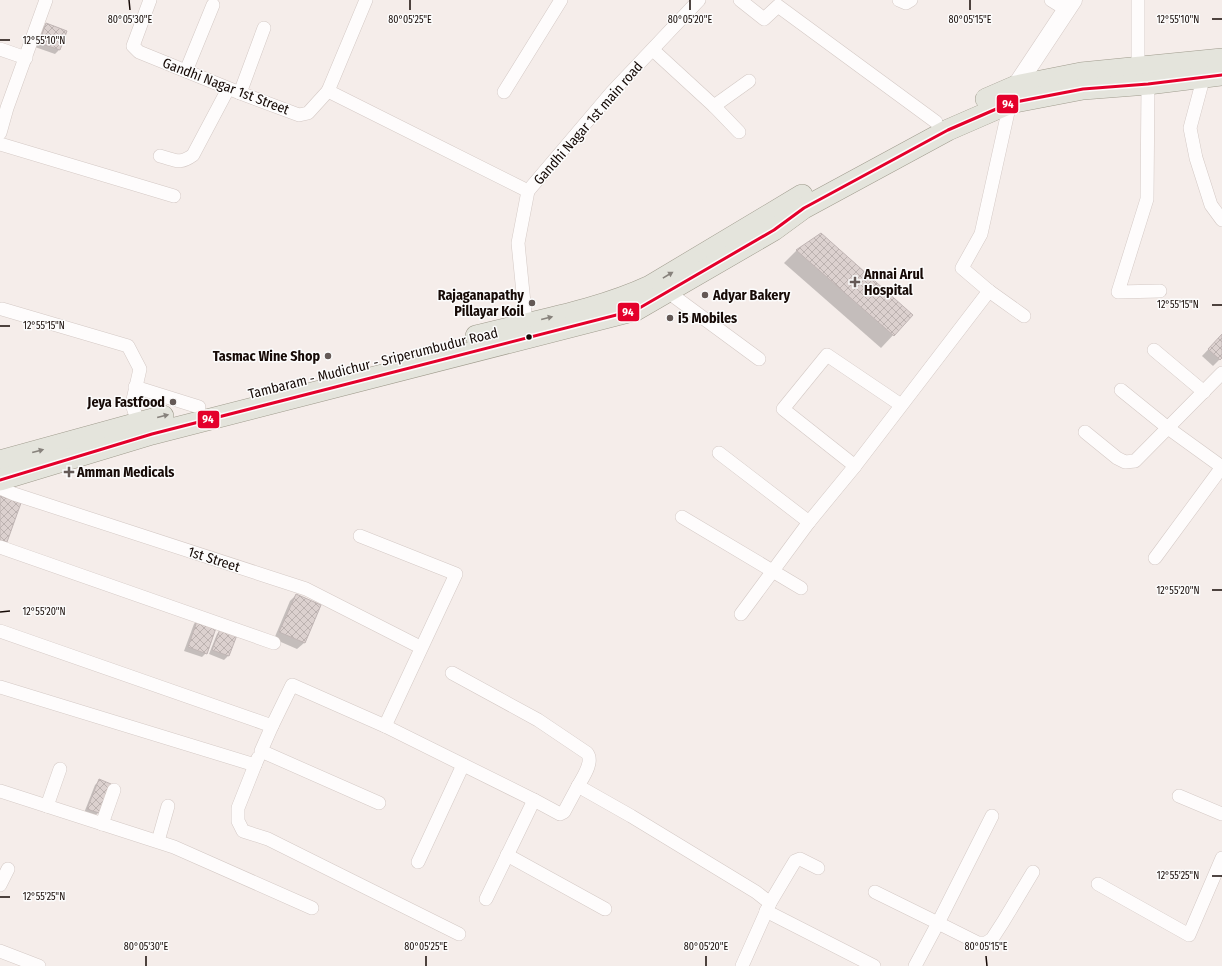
<svg xmlns="http://www.w3.org/2000/svg" width="1222" height="966" font-family="'Fira Sans Condensed',sans-serif">
	<defs>
		<pattern id="building-cross-hatch" width="8" height="8" patternUnits="userSpaceOnUse"><rect width="8" height="8" fill="#dcd1cf"/><path d="M0 0l8 8M0 8l8-8" fill="none" stroke="#bcb2b0"/></pattern>
	</defs>
	<rect width="100%" height="100%" fill="#f5edea"/>
	<g fill="#0003">
		<polygon points="46,24 66,31 59,50 55,54 35,47 42,28"/>
		<polygon points="797,250 912,315 881,348 784,263"/>
		<polygon points="1222,335 1222,357 1213,366 1202,356"/>
		<polygon points="296,595 320,605 304,643 297,649 274,639 290,601"/>
		<polygon points="198,619 206,653 202,657 184,651 194,624"/>
		<polygon points="221,630 236,636 228,656 224,660 209,654 217,634"/>
		<polygon points="99,781 98,813 94,817 84,813 95,785"/>
	</g>
	<g fill="url(#building-cross-hatch)" stroke="#c0b5b4">
		<polygon points="46,23 67,31 60,50 39,43"/>
		<polygon points="821,233 913,315 894,336 796,250"/>
		<polygon points="1222,334 1222,358 1220,360 1208,349"/>
		<polygon points="0,496 21,503 7,542 0,540"/>
		<polygon points="296,594 321,605 305,643 279,632"/>
		<polygon points="198,618 217,625 207,654 188,647"/>
		<polygon points="220,629 237,635 229,656 212,650"/>
		<polygon points="99,779 111,784 99,813 87,809"/>
	</g>
	<g fill="none" stroke-linecap="round" stroke-linejoin="round">
		<defs>
			<g id="street">
				<polyline points="150,0 133,46 139,52 240,93 299,115 308,113 328,91 366,0"/>
				<polyline points="740,0 764,19 778,6 936,122"/>
				<polyline points="899,0 906,3 911,0"/>
				<polyline points="1051,0 1067,10"/>
				<polyline points="0,49 26,58"/>
				<polyline points="653,50 714,106 749,81"/>
				<polyline points="1138,69 1138,0"/>
				<polyline points="186,71 213,5"/>
				<polyline points="1205,72 1190,128 1196,158 1211,205 1222,220"/>
				<polyline points="1148,84 1147,199 1118,292 1160,291"/>
				<polyline points="328,91 528,191"/>
				<polyline points="504,92 561,0"/>
				<polyline points="240,93 264,28"/>
				<polyline points="1010,103 981,234 962,268 989,291 1024,316"/>
				<polyline points="714,106 739,132"/>
				<polyline points="0,133 7,108 46,0"/>
				<polyline points="0,144 174,196"/>
				<path d="M160,156C176,160 179,165 193,155L228,89"/>
				<polyline points="668,292 759,359"/>
				<polyline points="2,309 128,346 140,369 132,404 138,423"/>
				<polyline points="529,331 526,323 518,243 528,191 612,92 699,0"/>
				<polyline points="1154,350 1204,392"/>
				<polyline points="135,387 199,407"/>
				<polyline points="1121,390 1168,428 1222,467"/>
				<polyline points="1085,432 1117,458 1125,462 1135,461 1222,373"/>
				<polyline points="719,453 809,522"/>
				<polyline points="855,466 783,409 827,355 901,405"/>
				<polyline points="0,488 14,494 306,589 420,647"/>
				<polyline points="682,517 801,588"/>
				<polyline points="360,536 456,574 385,726"/>
				<polyline points="0,547 274,643"/>
				<polyline points="1155,558 1222,467"/>
				<polyline points="741,614 809,522 855,466 989,291"/>
				<polyline points="0,631 272,726 261,751 379,803"/>
				<path d="M452,673L538,720L587,753C594,762 583,777 578,786"/>
				<polyline points="0,687 255,765 258,758"/>
				<polyline points="272,726 292,685 385,726 534,800 560,814 564,812 578,786 631,816 756,892 770,903"/>
				<polyline points="255,765 238,808 238,821 243,831 268,839 459,934"/>
				<polyline points="0,791 174,847 312,908"/>
				<polyline points="1179,796 1222,814"/>
				<polyline points="47,806 60,769"/>
				<polyline points="992,816 938,923 978,943 986,943 992,939 1003,922 1033,872"/>
				<polyline points="102,824 114,790"/>
				<polyline points="158,841 168,806"/>
				<polyline points="507,855 605,909"/>
				<polyline points="418,862 463,765"/>
				<polyline points="1098,884 1189,935 1222,858"/>
				<polyline points="0,885 8,869"/>
				<polyline points="875,892 938,923 915,966"/>
				<polyline points="486,899 534,800"/>
				<polyline points="766,911 874,966"/>
				<polyline points="0,951 39,966"/>
				<polyline points="742,966 770,903 795,861 800,859 818,868"/>
			</g>
			<polyline id="secondary" points="1013,95 1016,86 1073,0"/>
			<g id="primary">
				<polyline points="986,99 1016,86 1081,73 1222,59"/>
				<path d="M476,336C534,321 596,311 650,286L802,195"/>
				<polyline points="0,461 163,416"/>
				<polyline points="0,480 152,434 636,310 774,230 804,208 948,130 1010,103 1083,89 1148,84 1222,75"/>
			</g>
		</defs>
		<use href="#street" stroke="#d4c9c5" stroke-width="14"/>
		<use href="#secondary" stroke="#d4c9c5" stroke-width="19"/>
		<use href="#primary" stroke="#a09c8e" stroke-width="22"/>
		<use href="#street" stroke="#fefcfc" stroke-width="13"/>
		<use href="#secondary" stroke="#fefcfc" stroke-width="18"/>
		<use href="#primary" stroke="#e4e4dc" stroke-width="21"/>
		<defs>
			<polyline id="bus-1" points="0,480 152,434 636,310 774,230 804,208 948,130 1010,103 1083,89 1148,84 1222,75"/>
		</defs>
		<use href="#bus-1" stroke="#fcfcfc" stroke-width="6"/>
		<use href="#bus-1" stroke="#e4002b" stroke-width="3"/>
	</g>
	<defs><path id="oneway-solid" d="M-6-.8H1V-3.2L6.5 0L1 3.2V.8H-6Z"/></defs>
	<g fill="#87827c">
		<use href="#oneway-solid" transform="translate(668 275) rotate(-31)"/>
		<use href="#oneway-solid" transform="translate(547 318) rotate(-14)"/>
		<use href="#oneway-solid" transform="translate(163 416) rotate(-14)"/>
		<use href="#oneway-solid" transform="translate(38 451) rotate(-15)"/>
	</g>
	<path fill="none" stroke="#160a06" stroke-width="1.5" d="M129,0L130,10M410,0V10M690,0V10M970,0V10M1212,19H1222M0,40H10M1212,305H1222M0,326H10M1212,590H1222M0,612L10,611M1212,876H1222M0,897H10M146,956V966M426,956V966M706,956V966M986,956L987,966"/>
	<g fill="#645956" stroke="#fcfcfc" stroke-width="1.5">
		<path d="M853 276h4v4h4v4h-4v4h-4v-4h-4v-4h4z"/>
		<circle cx="705" cy="295" r="4"/>
		<circle cx="532" cy="303" r="4"/>
		<circle cx="670" cy="318" r="4"/>
		<circle cx="328" cy="356" r="4"/>
		<circle cx="173" cy="402" r="4"/>
		<path d="M67 466h4v4h4v4h-4v4h-4v-4h-4v-4h4z"/>
	</g>
	<circle fill="#160a06" stroke="#fcfcfc" stroke-width="1.5" cx="529" cy="337" r="3.5"/>
	<g text-anchor="middle" stroke-width="3" stroke-linejoin="round" paint-order="stroke">
		<g font-size="14" fill="#160a06" stroke="#fcfcfc">
			<text transform="translate(226 86) rotate(21)" y="5">Gandhi Nagar 1st Street</text>
			<text transform="translate(588 123) rotate(-49)" y="5">Gandhi Nagar 1st main road</text>
			<text transform="translate(373 363) rotate(-14)" y="5">Tambaram - Mudichur - Sriperumbudur Road</text>
			<text transform="translate(214 559) rotate(18)" y="5">1st Street</text>
		</g>
		<g font-size="14" font-weight="bold" fill="#160a06" stroke="#fcfcfc" text-anchor="start">
			<text x="864" y="279">Annai Arul<tspan x="864" dy="16">Hospital</tspan></text>
			<text x="524" y="300" text-anchor="end">Rajaganapathy<tspan x="524" dy="16">Pillayar Koil</tspan></text>
			<text x="713" y="300">Adyar Bakery</text>
			<text x="678" y="323">i5 Mobiles</text>
			<text x="320" y="361" text-anchor="end">Tasmac Wine Shop</text>
			<text x="165" y="407" text-anchor="end">Jeya Fastfood</text>
			<text x="77" y="477">Amman Medicals</text>
		</g>
	</g>
	<g font-size="10" text-anchor="middle" fill="#160a06" stroke="#fcfcfc" stroke-width="3" stroke-linejoin="round" paint-order="stroke">
		<text x="1178" y="23">12°55'10"N</text>
		<text x="130" y="23">80°05'30"E</text>
		<text x="410" y="23">80°05'25"E</text>
		<text x="690" y="23">80°05'20"E</text>
		<text x="970" y="23">80°05'15"E</text>
		<text x="44" y="44">12°55'10"N</text>
		<text x="1178" y="308">12°55'15"N</text>
		<text x="44" y="329">12°55'15"N</text>
		<text x="1178" y="594">12°55'20"N</text>
		<text x="44" y="615">12°55'20"N</text>
		<text x="1178" y="879">12°55'25"N</text>
		<text x="44" y="900">12°55'25"N</text>
		<text x="146" y="950">80°05'30"E</text>
		<text x="426" y="950">80°05'25"E</text>
		<text x="706" y="950">80°05'20"E</text>
		<text x="986" y="950">80°05'15"E</text>
	</g>
	<g stroke="#fcfcfc" stroke-width="1.5">
		<rect x="996" y="94" width="23" height="20" rx="4" fill="#e4002b"/>
		<rect x="617" y="302" width="23" height="20" rx="4" fill="#e4002b"/>
		<rect x="197" y="410" width="23" height="19" rx="4" fill="#e4002b"/>
	</g>
	<g font-size="11" text-anchor="middle" font-weight="bold" fill="#fff">
		<text x="1008" y="108">94</text>
		<text x="628" y="316">94</text>
		<text x="208" y="423">94</text>
	</g>
</svg>
